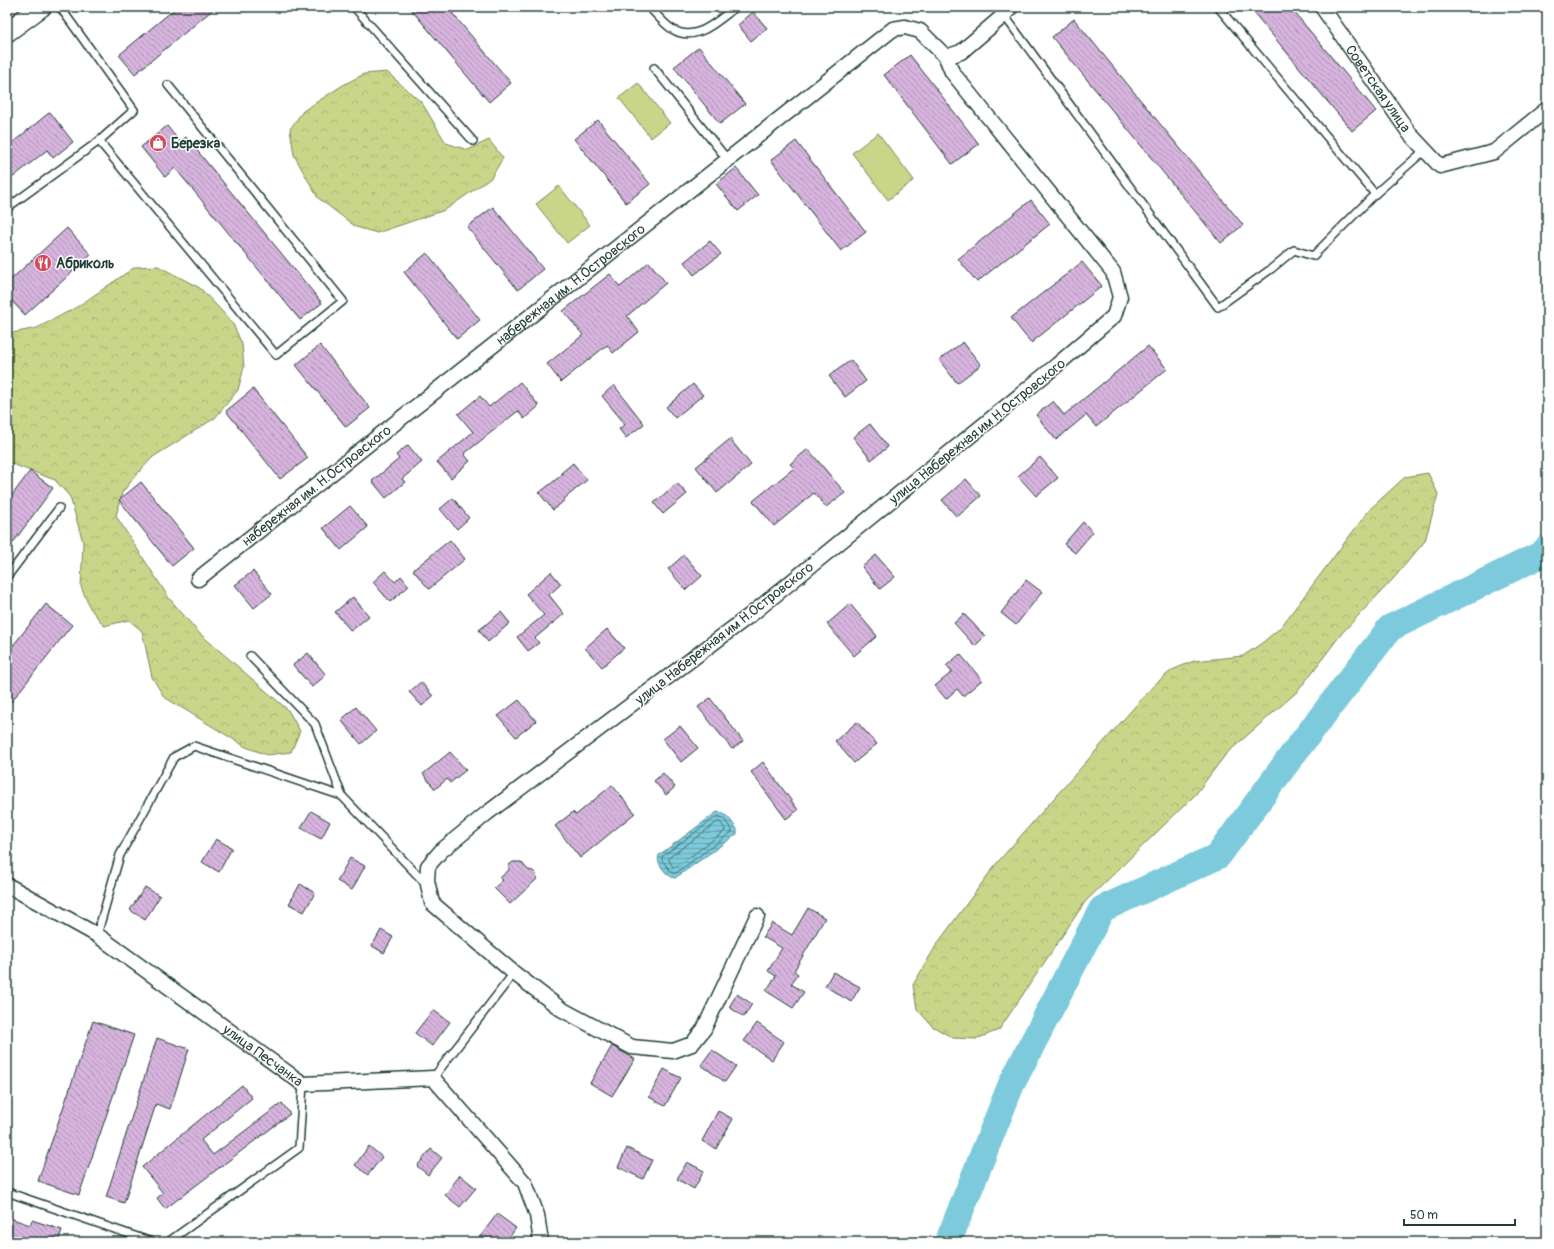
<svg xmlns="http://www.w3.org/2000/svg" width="1554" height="1249" font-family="Pangolin,sans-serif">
	<defs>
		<pattern id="forest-crowns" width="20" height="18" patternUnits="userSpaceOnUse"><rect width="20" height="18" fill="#c9d588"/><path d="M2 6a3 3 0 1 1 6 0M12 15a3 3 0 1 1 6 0" fill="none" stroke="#acb876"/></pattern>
		<pattern id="water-rules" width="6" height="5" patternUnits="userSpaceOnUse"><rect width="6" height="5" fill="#7dcadc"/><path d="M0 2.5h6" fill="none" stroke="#66a5b3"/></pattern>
		<pattern id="building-back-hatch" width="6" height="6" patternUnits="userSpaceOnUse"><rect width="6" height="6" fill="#d7b4de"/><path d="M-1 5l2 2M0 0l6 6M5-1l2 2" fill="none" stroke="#ae94b5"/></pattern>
	</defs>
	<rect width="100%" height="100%" fill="#fff"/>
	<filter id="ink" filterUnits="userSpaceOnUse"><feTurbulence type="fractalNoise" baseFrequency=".025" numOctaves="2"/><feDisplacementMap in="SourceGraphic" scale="8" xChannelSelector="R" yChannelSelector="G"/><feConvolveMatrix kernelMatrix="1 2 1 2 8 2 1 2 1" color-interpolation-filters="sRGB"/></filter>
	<g filter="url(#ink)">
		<g fill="url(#forest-crowns)" stroke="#74895e">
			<polygon points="387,72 422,103 446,143 468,150 489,140 503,158 491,178 445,210 377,233 356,227 318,198 294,155 290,129 303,111 343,85 364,74"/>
			<polygon points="158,266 200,288 232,322 242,344 244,367 238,390 215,418 153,457 137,474 122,493 116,516 169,598 199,633 288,710 300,731 291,752 267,755 246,747 164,697 152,677 142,631 129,620 104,626 90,608 81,587 83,542 70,497 55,480 7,462 7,334 37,328 77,307 135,267"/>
			<polygon points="1428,473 1438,494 1425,541 1394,578 1342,633 1298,691 1226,754 1195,795 1085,902 999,1030 976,1039 953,1038 932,1026 917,1009 913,985 937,944 996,864 1153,686 1172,670 1194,661 1243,656 1262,643 1280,628 1370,509 1405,477"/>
		</g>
		<g fill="#c9d588" stroke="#74895e">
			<polygon points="638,83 670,123 651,138 619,98"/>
			<polygon points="878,133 914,180 888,200 852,153"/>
			<polygon points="559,186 590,225 567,243 536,204"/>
		</g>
		<path fill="url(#water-rules)" stroke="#579299" d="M717,812C726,812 732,822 737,829V834L678,876L675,878C667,877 655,862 659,855Z"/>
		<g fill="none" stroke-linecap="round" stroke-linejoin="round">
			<g stroke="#457577" stroke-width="1">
				<polygon points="718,816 723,818 732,830 732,832 676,873 672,873 662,860 662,857"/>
				<polygon points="718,822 720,822 725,829 725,831 676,867 673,867 669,860 669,858"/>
			</g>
			<polyline stroke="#7dcadc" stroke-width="27" points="948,1242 1011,1085 1102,909 1218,856 1293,754 1390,628 1540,555 1547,549"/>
		</g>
		<g fill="url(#building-back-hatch)" stroke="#1f3d34">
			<polygon points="177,7 216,7 135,74 119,55"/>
			<polygon points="409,7 447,7 511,83 489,102"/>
			<polygon points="1249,7 1290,7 1376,111 1352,131"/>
			<polygon points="753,12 767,28 751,41 738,25"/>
			<polygon points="1074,19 1243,225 1221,243 1052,37"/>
			<polygon points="699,47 745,104 720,124 674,67"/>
			<polygon points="910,55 979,144 952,164 884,75"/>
			<polygon points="50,112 73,142 53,158 47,150 7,182 7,147"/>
			<polygon points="598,120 650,184 626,203 574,139"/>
			<polygon points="167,126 180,142 186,137 322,303 300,320 175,168 165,177 141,147"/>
			<polygon points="796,141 866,232 841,251 771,160"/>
			<polygon points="736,168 758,195 738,211 716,184"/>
			<polygon points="1031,200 1050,224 977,282 958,259"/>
			<polygon points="493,207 543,269 518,290 467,227"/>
			<polygon points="67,228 91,255 25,315 7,296 7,283"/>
			<polygon points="710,241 721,254 694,275 684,262"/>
			<polygon points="427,253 480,320 457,339 404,272"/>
			<polygon points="649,262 666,283 627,316 639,332 613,353 607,345 561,382 547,364 583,335 563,311 610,274 620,287"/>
			<polygon points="1082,262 1102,286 1031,343 1011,318"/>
			<polygon points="963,342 981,365 957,383 939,360"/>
			<polygon points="320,345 370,408 346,427 296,365"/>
			<polygon points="1148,346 1167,369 1096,427 1086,415 1056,440 1036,415 1053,401 1064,415"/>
			<polygon points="851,360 866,381 845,397 829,376"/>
			<polygon points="520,382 539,406 524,419 518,411 464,454 470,461 451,478 437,462 473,432 458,414 480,396 489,407"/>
			<polygon points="693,384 703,395 675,418 666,407"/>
			<polygon points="614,385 644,424 626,438 619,429 625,424 602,396"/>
			<polygon points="253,389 308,458 280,479 226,411"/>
			<polygon points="870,424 888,447 871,460 853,437"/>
			<polygon points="730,439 751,465 717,493 696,467"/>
			<polygon points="408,445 422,462 402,479 405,482 386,498 372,481 399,459 396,455"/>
			<polygon points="808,449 845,493 826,507 814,493 774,526 753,501 794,468 790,464"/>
			<polygon points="1040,457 1058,478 1036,496 1018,476"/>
			<polygon points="573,463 587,480 564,499 565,500 553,510 539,493 563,474 561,473"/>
			<polygon points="30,471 53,488 7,551 7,502"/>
			<polygon points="966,479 981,496 957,517 942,500"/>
			<polygon points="141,482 194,548 172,566 119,500"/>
			<polygon points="677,483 687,494 663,514 654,503"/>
			<polygon points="453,498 469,518 457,529 440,509"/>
			<polygon points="350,506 368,527 341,550 323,528"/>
			<polygon points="1083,522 1093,532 1075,553 1064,544"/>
			<polygon points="450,540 465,559 429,589 413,570"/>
			<polygon points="684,555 702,576 686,590 668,569"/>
			<polygon points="876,555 895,577 880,589 862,567"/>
			<polygon points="253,571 272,594 254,608 235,585"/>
			<polygon points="385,571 395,582 401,576 409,586 390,602 373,582"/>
			<polygon points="551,572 561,584 549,595 564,614 535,638 539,643 528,651 517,637 544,615 526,594"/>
			<polygon points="1026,580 1042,592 1016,625 1001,613"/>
			<polygon points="353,597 369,616 351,631 335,612"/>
			<polygon points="46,604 72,625 7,707 7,653"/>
			<polygon points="850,604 877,636 854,656 827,624"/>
			<polygon points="501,612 510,623 488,642 479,630"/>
			<polygon points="964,614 985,636 975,646 954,623"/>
			<polygon points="607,629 624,648 602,667 585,648"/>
			<polygon points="308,653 326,675 312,687 293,665"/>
			<polygon points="960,654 982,680 963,696 957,689 946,699 935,686 952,672 946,666"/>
			<polygon points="421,682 433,696 422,706 409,692"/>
			<polygon points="710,698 743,741 732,749 698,707"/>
			<polygon points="519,700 536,721 516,737 498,716"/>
			<polygon points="356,707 376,731 361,744 341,720"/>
			<polygon points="857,722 877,744 854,763 835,741"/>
			<polygon points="680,726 698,748 681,762 663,739"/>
			<polygon points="450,752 466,770 450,783 447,779 435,789 423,774"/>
			<polygon points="763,762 798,810 786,819 751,772"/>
			<polygon points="663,773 675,787 666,795 654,781"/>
			<polygon points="612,785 635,813 580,858 555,826 573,812 576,815"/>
			<polygon points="311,811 330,822 321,839 301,828"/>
			<polygon points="216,839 232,848 219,872 202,862"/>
			<polygon points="350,858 365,866 352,890 337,881"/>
			<polygon points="513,862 521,862 528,870 533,871 536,874 537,879 510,904 494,888 503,880 500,878 509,870 509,865"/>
			<polygon points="300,884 315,893 304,912 289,904"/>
			<polygon points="145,887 160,896 145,920 130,910"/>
			<polygon points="808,908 825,918 794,971 798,974 791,984 804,992 793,1008 766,991 776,976 768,971 782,948 763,937 772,923 792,935"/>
			<polygon points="381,930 393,937 384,953 372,946"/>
			<polygon points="833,972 860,987 851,1002 825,986"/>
			<polygon points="737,994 752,1004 744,1017 729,1007"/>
			<polygon points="433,1010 450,1022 432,1046 415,1033"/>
			<polygon points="93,1021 134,1035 79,1195 38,1181"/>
			<polygon points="757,1023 784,1042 772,1060 744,1041"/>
			<polygon points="157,1038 189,1049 170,1109 156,1104 124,1203 106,1197"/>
			<polygon points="612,1046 635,1059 612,1096 590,1083"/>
			<polygon points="712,1050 736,1066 725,1082 701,1065"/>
			<polygon points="664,1069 681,1078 665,1106 649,1097"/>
			<polygon points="242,1085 252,1098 201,1140 213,1155 282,1103 290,1114 165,1209 157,1198 163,1193 142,1167"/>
			<polygon points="718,1111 733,1119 716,1149 702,1141"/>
			<polygon points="369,1146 382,1157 368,1175 355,1165"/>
			<polygon points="627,1148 652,1160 643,1179 618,1167"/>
			<polygon points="431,1149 442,1158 428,1175 417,1166"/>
			<polygon points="687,1162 704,1171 694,1189 677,1179"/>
			<polygon points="460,1175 476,1188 460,1207 445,1195"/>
			<polygon points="497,1214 516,1228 506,1242 476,1242"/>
			<polygon points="7,1217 30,1225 32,1220 62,1230 58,1242 7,1242"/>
		</g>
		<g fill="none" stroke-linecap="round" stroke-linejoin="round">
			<defs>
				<g id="lane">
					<polyline points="354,7 473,141"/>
					<path d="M649,7C656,14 664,24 672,29C696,44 718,20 736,7"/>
					<polyline points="1218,7 1375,194"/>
					<polyline points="1004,15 1218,307 1271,269 1294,250 1313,256 1375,194 1425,150"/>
					<polyline points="654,68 727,159"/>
					<polyline points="99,141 276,355 343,301 168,85"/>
					<polyline points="7,208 99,141 134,110 60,7"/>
					<polyline points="7,577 59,508"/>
					<polyline points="250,656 315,724 342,796 426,884"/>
					<polyline points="97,935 120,855 174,757 194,746 342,796"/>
					<polyline points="433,1078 514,973"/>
					<polyline points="7,1192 152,1242"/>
					<polyline points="168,1242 299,1148 303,1084"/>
				</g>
				<g id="street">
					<path id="s1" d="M1322,7L1410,134L1440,166L1494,152L1547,109"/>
					<polyline points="946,57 961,52 1004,15 1011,7"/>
					<path id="s2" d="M198,579L893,29L905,27L920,31L946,57L952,72L1113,272L1120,297L1114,316L1057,365L753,613L486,814L441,851L428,866L427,880L432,903L514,973L561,1009L632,1047L673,1051L692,1044L704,1029L757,916"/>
					<path id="s3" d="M7,885L97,935L303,1084L433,1078L525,1183L537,1215L541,1242"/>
				</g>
				<polyline id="secondary" points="7,32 41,7"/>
			</defs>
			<use href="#lane" stroke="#1f3d34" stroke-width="10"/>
			<use href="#street" stroke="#1f3d34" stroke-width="17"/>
			<use href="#secondary" stroke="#1f3d34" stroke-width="22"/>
			<use href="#lane" stroke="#fff" stroke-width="7"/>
			<use href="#street" stroke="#fff" stroke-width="14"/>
			<use href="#secondary" stroke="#fff" stroke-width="19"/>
		</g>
	</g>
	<defs>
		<symbol id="shop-disc" viewBox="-11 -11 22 22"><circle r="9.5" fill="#d1495b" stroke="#fff"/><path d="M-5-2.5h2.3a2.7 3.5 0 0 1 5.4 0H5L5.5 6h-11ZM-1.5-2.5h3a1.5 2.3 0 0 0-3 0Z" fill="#fff"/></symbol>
		<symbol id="restaurant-disc" viewBox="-11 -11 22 22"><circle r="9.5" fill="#d1495b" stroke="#fff"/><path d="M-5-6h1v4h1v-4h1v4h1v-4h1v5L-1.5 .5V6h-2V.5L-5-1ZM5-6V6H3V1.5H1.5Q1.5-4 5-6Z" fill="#fff"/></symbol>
	</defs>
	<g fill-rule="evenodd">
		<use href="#shop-disc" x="148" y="133" width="20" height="20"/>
		<use href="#restaurant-disc" x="33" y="253" width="20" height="20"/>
	</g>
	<g text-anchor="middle" stroke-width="3" stroke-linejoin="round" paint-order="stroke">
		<g font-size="14" fill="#1f3d34" stroke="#fff">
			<text dy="5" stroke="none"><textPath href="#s1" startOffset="99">Советская улица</textPath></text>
			<text dy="5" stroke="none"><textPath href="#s2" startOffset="475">набережная им. Н.Островского</textPath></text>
			<text transform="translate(977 431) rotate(-39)" y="5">улица Набережная им Н.Островского</text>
			<text dy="5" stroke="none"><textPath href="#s2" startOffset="151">набережная им. Н.Островского</textPath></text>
			<text transform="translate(724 633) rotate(-38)" y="5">улица Набережная им Н.Островского</text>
			<text dy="5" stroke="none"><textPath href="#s3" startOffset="308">улица Песчанка</textPath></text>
		</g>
		<g font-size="14" font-weight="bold" fill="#1f3d34" stroke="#fff" text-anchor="start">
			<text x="171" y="148">Березка</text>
			<text x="56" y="268">Абриколь</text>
		</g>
	</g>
	<rect width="1554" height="1249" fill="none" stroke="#fff" stroke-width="24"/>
	<rect x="12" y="12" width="1530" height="1225" fill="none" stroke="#1f3d34" stroke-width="1.5" filter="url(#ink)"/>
	<path d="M1404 1219v6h111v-6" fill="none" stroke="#1f3d34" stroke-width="2"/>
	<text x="1410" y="1219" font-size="12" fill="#1f3d34" stroke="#ffffff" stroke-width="3" paint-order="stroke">50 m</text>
</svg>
